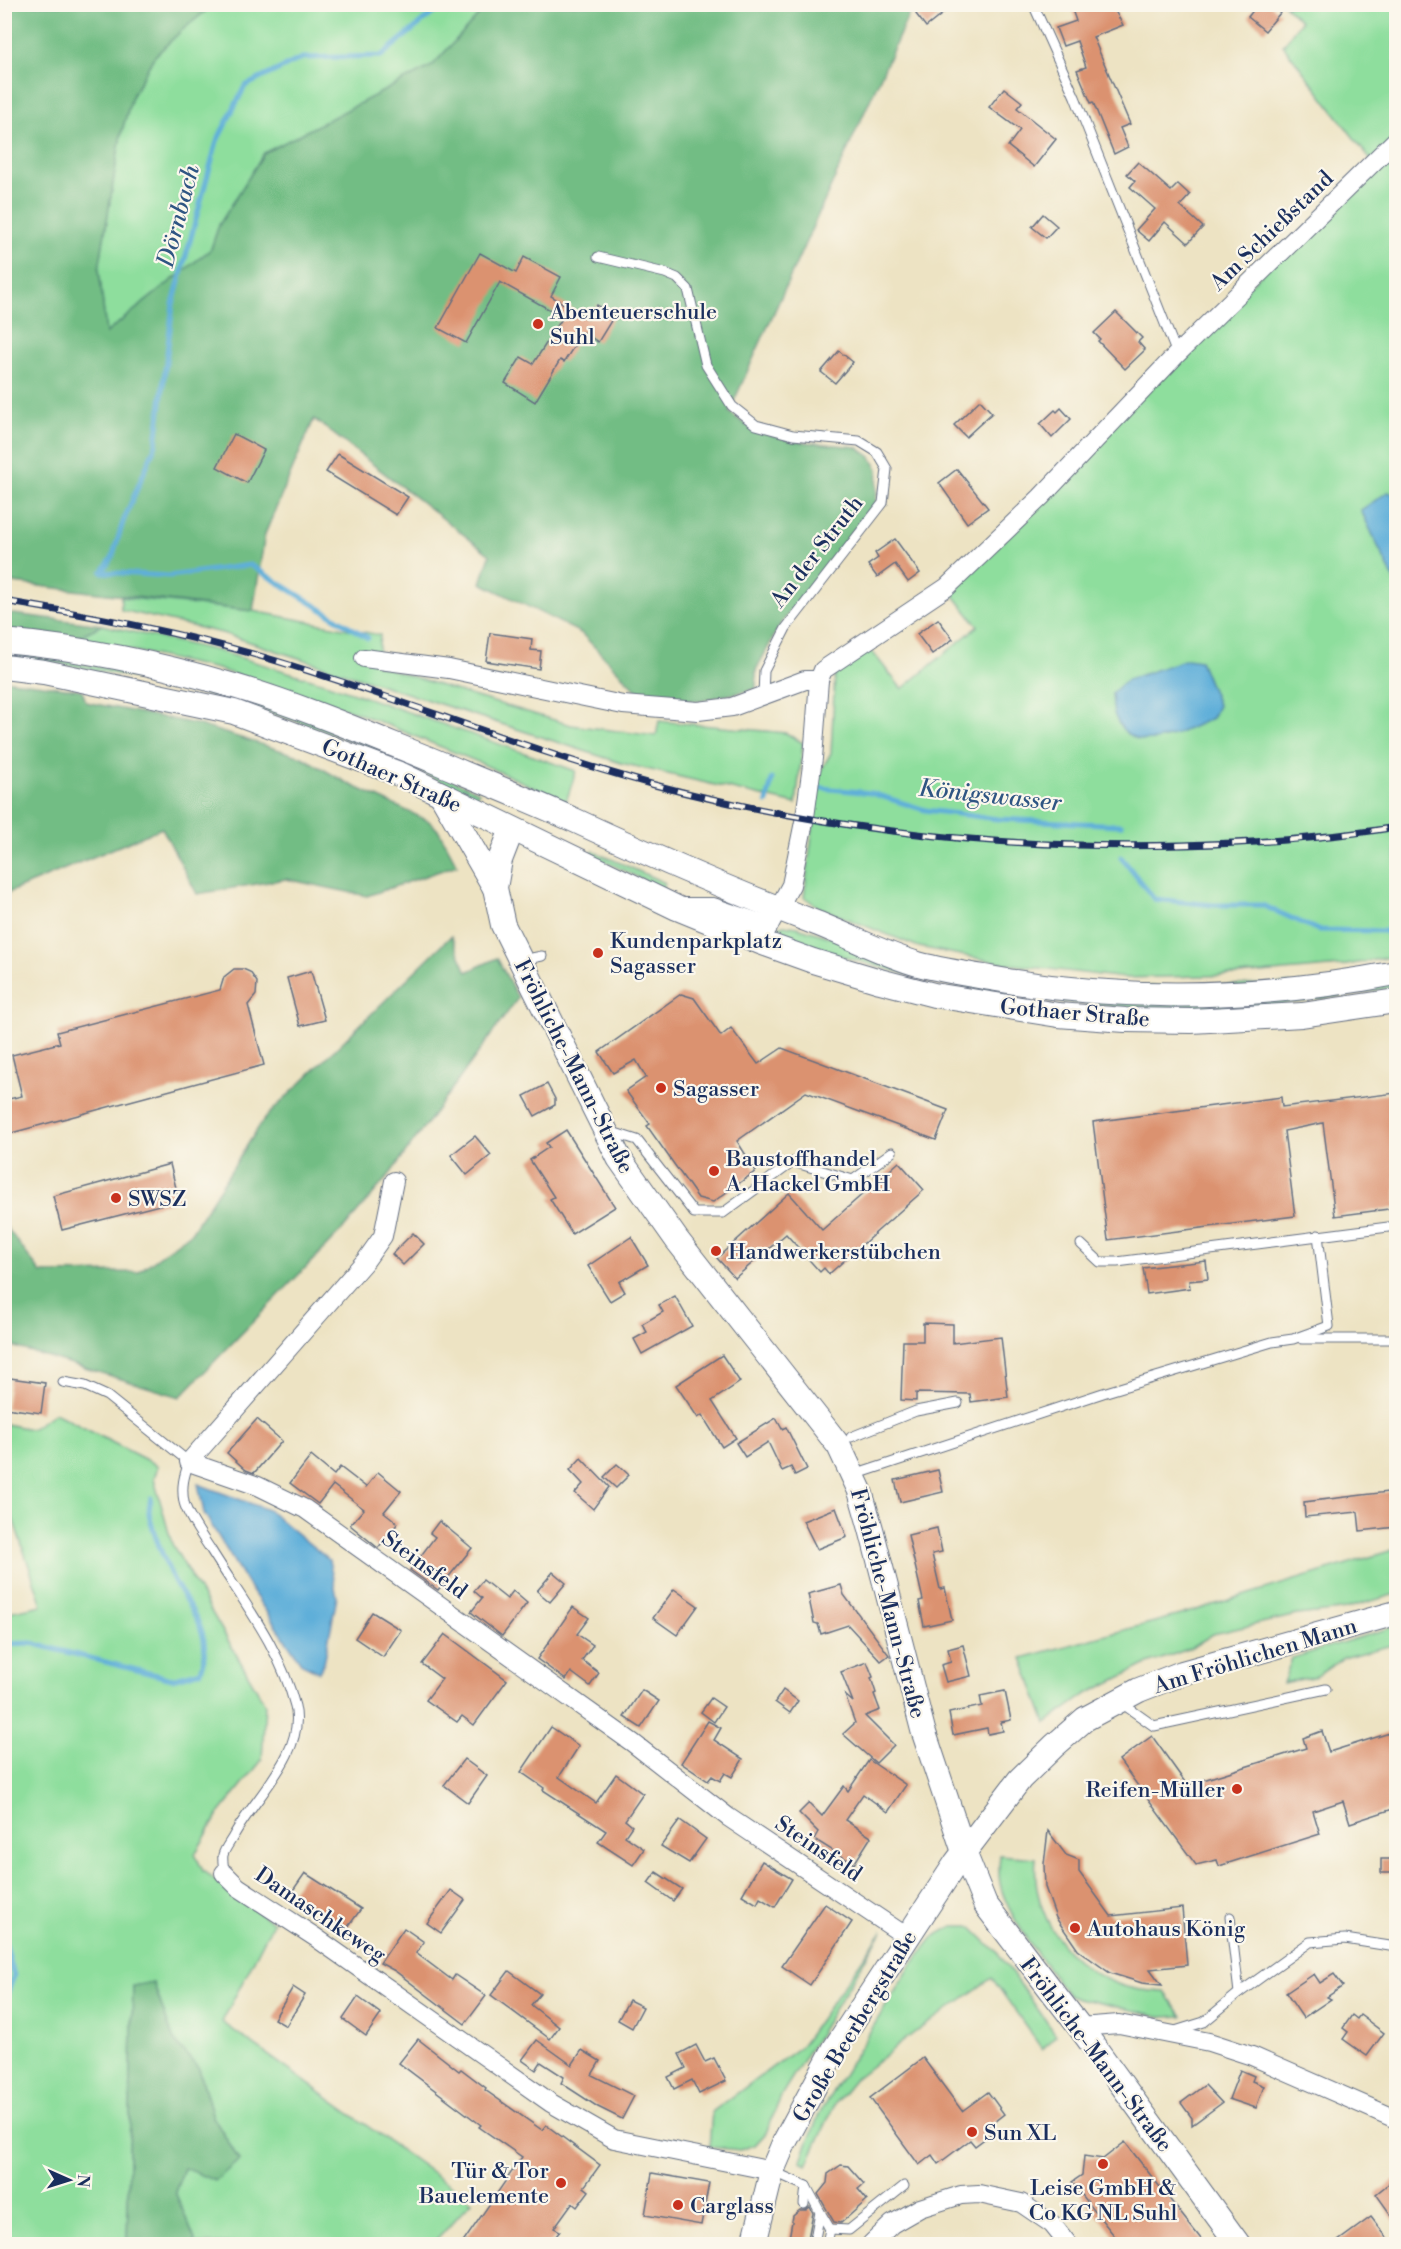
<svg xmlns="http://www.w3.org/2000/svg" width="1401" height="2249" font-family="'Libre Bodoni',serif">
	<rect width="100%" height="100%" fill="#fbf7ec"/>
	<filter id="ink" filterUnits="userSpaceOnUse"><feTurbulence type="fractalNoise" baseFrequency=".0167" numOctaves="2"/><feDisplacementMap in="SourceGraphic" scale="12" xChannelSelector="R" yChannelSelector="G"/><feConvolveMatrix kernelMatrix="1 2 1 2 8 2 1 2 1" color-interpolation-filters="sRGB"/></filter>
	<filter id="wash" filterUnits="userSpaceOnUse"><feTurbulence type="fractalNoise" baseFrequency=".008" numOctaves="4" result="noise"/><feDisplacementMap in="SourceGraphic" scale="24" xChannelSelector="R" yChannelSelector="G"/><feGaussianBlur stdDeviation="1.35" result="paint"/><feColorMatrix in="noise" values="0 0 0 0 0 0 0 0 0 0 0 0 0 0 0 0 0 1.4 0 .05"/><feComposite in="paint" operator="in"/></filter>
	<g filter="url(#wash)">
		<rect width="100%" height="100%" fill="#ede3c3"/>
		<g fill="#8ede9d" stroke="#54867e" stroke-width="1.5" fill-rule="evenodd">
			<polygon points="213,5 488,5 432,66 264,153 219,225 211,249 106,333 99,269 121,134 132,96 154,57 181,31"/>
			<path d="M1284,5H1396V495L1388,492L1361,510L1396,584V956L1341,966L1239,975L1125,978L1007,964L919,947L820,908L804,897L820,772L831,753L835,674L870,649L902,689L978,626L947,587L1373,163L1283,45L1301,21ZM1200,661L1218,705L1212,718L1166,738L1127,734L1115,715L1112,693Z"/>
			<polygon points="121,597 253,611 380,635 377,665 473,696 571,725 656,736 659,721 786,733 803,743 796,804 621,763 222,633 121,610"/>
			<polygon points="102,625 218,651 328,684 576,771 566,802 478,762 353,711 217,669 75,638"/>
			<path d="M4,652C119,667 232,692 341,731C388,748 433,772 479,792L475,797C431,777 387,754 341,737C233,696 119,671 5,656Z"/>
			<polygon points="593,851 665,883 663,889 591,855"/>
			<path d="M784,925L797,927L998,989L1396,982V987C1338,997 1280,1006 1221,1008C1067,1013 916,985 772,933L773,929Z"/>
			<polygon points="55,1413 158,1466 154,1479 172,1544 265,1704 262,1760 218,1815 195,1854 203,1871 273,1923 222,2022 472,2201 433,2244 193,2244 195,2240 175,2192 184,2168 239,2160 213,2117 199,2069 174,2041 153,1982 133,1986 127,2244 5,2244 4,1613 42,1605 5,1495 5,1424 31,1429"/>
			<polygon points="1396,1549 1396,1594 1341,1610 1297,1615 1213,1634 1191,1648 1145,1665 1085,1695 1046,1723 1022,1658 1180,1615"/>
			<polygon points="1396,1626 1396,1644 1343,1658 1317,1676 1283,1683 1292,1658"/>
			<path d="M1000,1855L1036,1858C1031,1912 1065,1964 1115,1983C1131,1990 1148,1991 1165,1992L1182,2016L1163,2017L1069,1996C1048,1969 1006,1916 1000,1883C998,1874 999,1865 1000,1855Z"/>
			<polygon points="953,1926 970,1926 998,1953 1056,2035 1042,2049 992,1978 914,2033 856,2078 835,2104 807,2165 800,2162 820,2112 912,1964 933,1937"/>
			<polygon points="883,1930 782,2094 766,2133 755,2145 740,2150 709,2147 712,2112 801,2046"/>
		</g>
		<g fill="#72bd84" stroke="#467671" stroke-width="1.5">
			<polygon points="5,5 213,5 181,31 154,57 132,96 121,134 99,269 106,333 211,249 219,225 264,153 432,66 488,5 913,5 729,412 753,430 793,441 857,447 871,457 878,470 876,502 780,625 756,670 756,689 700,701 642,696 581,633 481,583 490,555 314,419 265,534 253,611 5,582"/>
			<polygon points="5,613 102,625 75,638 5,631"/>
			<polygon points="4,680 82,690 86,702 196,724 302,757 347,783 429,821 439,831 457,865 367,896 286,879 197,894 162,828 5,894"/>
			<polygon points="451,936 467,972 497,958 518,998 390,1174 345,1227 180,1397 5,1344 4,1224 41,1273 138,1272 191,1233 264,1119"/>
			<polygon points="153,1982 174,2041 199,2069 213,2117 239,2160 215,2181 184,2168 175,2192 195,2240 193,2244 127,2244 133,1986"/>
		</g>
		<g fill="#5fafd9" stroke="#3d6f9c" stroke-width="1.5">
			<polygon points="1388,492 1396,495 1396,584 1361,510"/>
			<path d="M1187,659L1200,661L1218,705L1212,718C1182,731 1134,762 1115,716C1112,709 1113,700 1112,693L1127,680Z"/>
			<polygon points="198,1484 268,1510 329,1560 337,1597 324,1663 319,1672 302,1664 250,1588 204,1513"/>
		</g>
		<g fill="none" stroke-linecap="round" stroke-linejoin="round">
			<g stroke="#5fafd9" stroke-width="5">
				<polyline points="102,572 112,558 123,522 156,444 173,304 217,141 245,86 302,58 381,56 444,4"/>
				<polyline points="102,572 169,576 250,565 368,638"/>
				<polyline points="821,788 871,793 925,810 998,819 1121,825"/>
				<polyline points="767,802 772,779"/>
				<polyline points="1121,857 1154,899 1213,905 1262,905 1318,930 1385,931 1396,942"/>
				<path d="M4,1644L31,1643L172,1679L201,1671C213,1635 194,1615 177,1586C169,1573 150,1526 149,1512C149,1508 150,1503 151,1498"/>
				<polyline points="4,1938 14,1976 4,2001"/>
			</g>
		</g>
		<g id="blocks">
			<g fill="#db9270">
				<polygon points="918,4 955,4 926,27 916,14"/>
				<polygon points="1070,4 1111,4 1123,25 1093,37 1130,124 1120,128 1128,147 1114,154 1093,102 1091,103 1077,70 1086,67 1077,41 1063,46 1056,28 1076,21"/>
				<polygon points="1258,4 1269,4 1280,13 1265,31 1248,17"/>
				<polygon points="1004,88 1022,102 1017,108 1056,139 1034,167 1008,146 1020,130 989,107"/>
				<polygon points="1138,162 1171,191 1178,184 1190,195 1180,206 1203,227 1188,243 1165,222 1149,241 1136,230 1155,209 1130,187 1135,181 1127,174"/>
				<polygon points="1043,214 1057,226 1046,238 1032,227"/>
				<polygon points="480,253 516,273 524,257 561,277 551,296 588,319 597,305 614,316 598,342 583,332 564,362 560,360 535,402 505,383 521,357 533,364 563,317 500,282 466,343 438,328"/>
				<polygon points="1116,312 1142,338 1138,342 1145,350 1125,369 1098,341 1100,339 1094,333"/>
				<polygon points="839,351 853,362 835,383 821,372"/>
				<polygon points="980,400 992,413 966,437 954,425"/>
				<polygon points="1061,408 1071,419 1052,438 1040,424 1055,410 1057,412"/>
				<polygon points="234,434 264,450 247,483 217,467"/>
				<polygon points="338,454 408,497 396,515 326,472"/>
				<polygon points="957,469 988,508 967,523 939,483"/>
				<polygon points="895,539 920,573 908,582 895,564 877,577 868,565 878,558 875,553"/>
				<polygon points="938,619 953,639 932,654 917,634"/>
				<polygon points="490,633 532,639 531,650 541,651 539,669 486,661"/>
				<polygon points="234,969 243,969 250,972 257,982 256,995 248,1005 264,1065 4,1135 4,1100 22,1096 12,1055 60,1043 57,1032 220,990 224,977"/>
				<polygon points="311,971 325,1020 300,1026 287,978"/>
				<polygon points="681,994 694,998 721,1036 731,1028 758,1064 782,1048 948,1110 936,1140 806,1092 737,1141 756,1171 713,1202 698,1198 647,1126 650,1124 626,1091 646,1077 636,1060 613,1073 599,1052"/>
				<polygon points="547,1084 555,1099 555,1105 535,1116 524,1096"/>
				<polygon points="1396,1093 1396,1208 1335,1216 1323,1123 1284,1131 1295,1216 1108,1240 1093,1122 1281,1097 1282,1107"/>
				<polygon points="566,1130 615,1207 572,1234 550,1199 554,1197 530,1160 549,1147 546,1143"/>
				<polygon points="475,1136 491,1155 467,1175 451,1155"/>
				<polygon points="899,1162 924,1190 829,1274 824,1268 820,1272 786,1234 735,1278 717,1258 789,1193 822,1230"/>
				<polygon points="170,1164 179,1200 62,1230 53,1196"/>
				<polygon points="413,1233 424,1244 403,1265 392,1254"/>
				<polygon points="631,1237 648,1265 619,1282 625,1292 610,1301 588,1266"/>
				<polygon points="1206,1261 1208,1279 1189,1281 1190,1288 1147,1294 1143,1268"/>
				<polygon points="675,1296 692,1326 642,1354 634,1339 647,1332 642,1324 663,1312 659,1305"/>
				<polygon points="923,1323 953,1324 953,1343 1001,1337 1008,1397 971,1402 970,1394 916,1393 916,1401 901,1400 903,1341 923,1341"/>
				<polygon points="722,1355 740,1382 712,1401 736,1438 722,1447 702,1415 698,1418 676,1385"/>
				<polygon points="10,1378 45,1383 41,1413 6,1408"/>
				<polygon points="776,1418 782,1429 786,1427 807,1469 795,1475 791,1467 782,1471 768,1442 745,1457 736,1443"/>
				<polygon points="257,1419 282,1441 254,1473 246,1470 227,1453"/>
				<polygon points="311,1456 334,1475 340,1467 366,1487 378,1472 401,1491 384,1512 398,1523 378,1548 350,1525 364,1509 333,1485 318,1504 290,1483"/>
				<polygon points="581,1458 609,1487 593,1509 575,1493 583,1484 570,1470"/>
				<polygon points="617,1464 629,1475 616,1488 604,1477"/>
				<polygon points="938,1470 943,1492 900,1502 895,1480"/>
				<polygon points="1396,1491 1396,1527 1360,1531 1358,1512 1305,1517 1304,1502"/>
				<polygon points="836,1508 847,1537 817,1549 803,1521"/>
				<polygon points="439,1521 472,1548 438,1590 410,1570 435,1537 430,1533"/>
				<polygon points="937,1528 942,1552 932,1554 940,1589 945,1588 952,1620 924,1626 919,1601 923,1600 908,1535"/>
				<polygon points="553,1572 566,1583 550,1602 537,1591"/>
				<polygon points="483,1580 507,1599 513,1591 527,1603 502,1636 471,1612 482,1598 474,1591"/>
				<polygon points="841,1585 844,1595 889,1655 881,1661 848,1625 821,1634 818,1624 814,1623 808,1594"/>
				<polygon points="674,1589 698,1606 677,1635 653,1618"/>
				<polygon points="573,1607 589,1618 577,1634 593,1645 582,1660 599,1673 590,1686 571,1672 566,1680 537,1659"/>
				<polygon points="372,1612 401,1630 383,1657 355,1638"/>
				<polygon points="445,1634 507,1680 474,1725 462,1716 457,1722 426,1700 442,1679 422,1664"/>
				<polygon points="963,1645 971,1676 946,1682 941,1665 951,1662 948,1649"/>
				<polygon points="867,1662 873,1677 871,1678 876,1693 874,1694 880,1710 865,1716 894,1745 876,1763 843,1734 855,1723 845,1695 853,1702 841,1672"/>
				<polygon points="642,1690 659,1701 641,1728 624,1717"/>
				<polygon points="783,1690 798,1701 790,1713 775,1702"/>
				<polygon points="1005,1691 1011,1720 1001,1722 1003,1731 988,1734 987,1728 953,1735 949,1713 982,1706 980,1696"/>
				<polygon points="711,1698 724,1707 714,1722 701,1712"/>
				<polygon points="708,1721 721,1728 714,1740 743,1759 732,1777 725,1773 720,1781 712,1776 708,1781 681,1763"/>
				<polygon points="551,1727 579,1746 559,1777 596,1803 616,1774 643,1794 625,1820 632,1826 625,1836 644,1849 633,1865 598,1842 606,1831 543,1790 544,1788 521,1772"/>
				<polygon points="1322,1731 1329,1752 1396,1731 1396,1808 1350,1823 1343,1801 1313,1811 1320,1834 1219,1866 1217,1860 1196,1865 1119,1760 1152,1736 1187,1785 1306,1748 1303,1738"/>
				<polygon points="464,1759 487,1776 468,1803 444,1785"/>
				<polygon points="869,1760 906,1785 888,1812 863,1794 845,1820 871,1837 854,1864 814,1839 818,1832 799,1813 809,1803 822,1816 844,1786 848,1791"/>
				<polygon points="680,1820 706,1839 689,1863 661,1846"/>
				<polygon points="1048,1831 1066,1855 1079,1860 1079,1872 1111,1916 1182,1908 1187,1965 1150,1969 1162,1985 1142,1983 1110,1973 1078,1950 1056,1918 1045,1887 1044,1864"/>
				<rect x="1381" y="1859" width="15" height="14"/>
				<polygon points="762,1861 792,1879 775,1907 760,1898 757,1904 742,1895"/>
				<polygon points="656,1872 682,1889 673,1901 648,1883"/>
				<polygon points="305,1873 361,1909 345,1931 311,1907 309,1910 289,1896"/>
				<polygon points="451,1890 465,1900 441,1933 427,1923"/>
				<polygon points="825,1904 852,1922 810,1985 782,1966"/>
				<polygon points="404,1928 424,1942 416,1953 452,1980 455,1975 486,1996 465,2024 395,1971 380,1963"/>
				<polygon points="509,1971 540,1994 531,2005 559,2027 550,2039 491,1995"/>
				<polygon points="1314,1974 1320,1983 1334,1974 1343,1986 1327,1997 1331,1999 1303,2018 1286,1993"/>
				<polygon points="293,1987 305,1995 286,2026 274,2019"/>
				<polygon points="358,1997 381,2014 366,2036 343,2019"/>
				<polygon points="629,2000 643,2007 632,2028 618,2020"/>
				<polygon points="1352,2015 1357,2019 1360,2015 1384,2033 1367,2056 1343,2039 1348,2032 1343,2028"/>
				<polygon points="418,2039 459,2071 461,2069 486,2088 485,2090 542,2130 546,2125 600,2165 584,2187 589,2191 577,2207 572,2203 554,2228 560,2231 550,2244 462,2244 522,2157 479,2127 481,2125 399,2063"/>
				<polygon points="537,2040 572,2065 582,2050 600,2061 592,2075 634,2096 622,2119 598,2107 561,2083 564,2077 541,2062 536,2070 522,2060"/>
				<polygon points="696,2045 705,2062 714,2058 726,2081 699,2094 692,2080 674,2089 668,2077 686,2068 679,2054"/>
				<polygon points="923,2058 962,2111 988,2092 1004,2114 986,2128 991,2134 975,2146 970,2140 938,2164 932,2155 919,2165 870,2098"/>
				<polygon points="1240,2070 1254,2076 1252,2081 1264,2086 1256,2108 1229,2099"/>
				<polygon points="1205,2085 1222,2103 1192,2125 1192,2118 1181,2103"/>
				<polygon points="1125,2142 1145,2168 1205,2244 1121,2244 1093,2209 1072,2182 1082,2175 1084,2156 1103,2159"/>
				<polygon points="841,2165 848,2166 864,2184 858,2189 867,2200 841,2223 834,2222 818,2194 827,2183 828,2174"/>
				<polygon points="652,2173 709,2183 701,2225 645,2215"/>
				<polygon points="1396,2178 1396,2222 1376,2194"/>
				<polygon points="810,2207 813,2213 807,2244 788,2244 793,2216 800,2210 806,2210"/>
				<polygon points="1371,2217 1392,2244 1334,2244"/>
			</g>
		</g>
	</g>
	<g filter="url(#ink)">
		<use href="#blocks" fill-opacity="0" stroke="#646e81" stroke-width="1.5"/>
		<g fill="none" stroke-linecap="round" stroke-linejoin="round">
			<defs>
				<g id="lane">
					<polyline points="1033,4 1075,97 1177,354"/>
					<polyline points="598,257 665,273 677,278 688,289 706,365 732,406 756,425 793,435 859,441 877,452 887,469 883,503 786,628 764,671 763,696"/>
					<polyline points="522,960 542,956"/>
					<polyline points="612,1132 637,1140 694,1213 723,1213 793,1162 853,1180 892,1152"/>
					<polyline points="1081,1244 1100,1262 1117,1262 1396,1226"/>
					<polyline points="1302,1339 1396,1339"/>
					<path d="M63,1382L85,1386L107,1396L189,1462C184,1476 181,1487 184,1502C187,1515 203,1538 211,1550C242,1600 280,1647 295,1706C306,1752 255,1797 234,1835C231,1841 225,1848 223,1855C222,1860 224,1868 224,1873"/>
					<polyline points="851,1437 916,1411 958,1403"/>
					<polyline points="854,1475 1103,1393 1272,1342 1293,1339 1329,1326 1318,1235"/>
					<polyline points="1120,1702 1154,1726 1326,1689"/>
					<polyline points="1230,1917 1239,1993"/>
					<polyline points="1175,2031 1204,2022 1239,1993 1310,1942 1345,1939 1396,1947"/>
					<polyline points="772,2171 806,2186 804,2204"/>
					<polyline points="806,2186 820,2212 814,2244"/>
					<polyline points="820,2212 830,2229 827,2244"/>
					<polyline points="830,2229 849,2230 904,2186"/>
				</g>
				<g id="street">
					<polyline points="364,658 449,669 623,705 698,711 732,707 805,680 819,680"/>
					<polyline points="684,907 713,907 769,926"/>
					<polyline points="760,942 791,885 805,817 813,758 819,680 823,670 947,587 1041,497 1177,354 1396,140"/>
					<polyline points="394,1181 383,1236 366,1260 189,1462 258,1486 305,1509 633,1743 728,1817 907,1937"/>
					<polyline points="224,1873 238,1887 315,1937 551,2103 614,2139 772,2171"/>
					<polyline points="1079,2027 1119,2024 1209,2042 1252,2056 1396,2119"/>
					<polyline points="871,2244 892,2224 920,2208 961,2195 979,2194 1021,2203 1052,2224 1068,2244"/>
				</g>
				<g id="secondary">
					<path d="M4,641C81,648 160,664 234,686C302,706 367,734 432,760C480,780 527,799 574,820C654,857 734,892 816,923C850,936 883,954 918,964C941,970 966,974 990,978C1125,1002 1261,999 1396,973"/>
					<polyline points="4,667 44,672 234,712 402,775 677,908 760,942 813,961 880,981 934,995 1058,1015 1125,1020 1191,1021 1302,1015 1396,1001"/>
					<polyline points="441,794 495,888"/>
					<polyline points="512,829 500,860 495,888 503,925 619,1158 677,1240 839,1446 860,1491 871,1529 923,1730 964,1852 985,1904 1082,2030 1238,2244"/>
					<polyline points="754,2244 772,2171 784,2143 835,2048 956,1863 1020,1779 1054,1746 1085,1719 1139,1690 1182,1673 1396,1613"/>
				</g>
			</defs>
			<use href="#lane" stroke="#646e81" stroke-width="11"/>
			<use href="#street" stroke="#646e81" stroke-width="20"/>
			<use href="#secondary" stroke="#646e81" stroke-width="26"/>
			<use href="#lane" stroke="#fff" stroke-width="9"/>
			<use href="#street" stroke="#fff" stroke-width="18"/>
			<use href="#secondary" stroke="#fff" stroke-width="24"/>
			<defs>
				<path id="rail" d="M4,601C94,616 183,633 270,659C398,697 522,749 651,784C825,830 1003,850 1183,845C1254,843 1326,839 1396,827"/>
			</defs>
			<use href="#rail" stroke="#1b2f5e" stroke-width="7"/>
			<use href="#rail" stroke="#fbf7ec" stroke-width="4.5" stroke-dasharray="14" stroke-linecap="butt"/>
		</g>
	</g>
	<g fill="#c8321e" stroke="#fbf7ec" stroke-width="2">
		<circle cx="538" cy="324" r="6"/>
		<circle cx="598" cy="953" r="6"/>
		<circle cx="661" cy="1088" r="6"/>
		<circle cx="714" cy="1171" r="6"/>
		<circle cx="116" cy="1198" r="6"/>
		<circle cx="716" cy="1251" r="6"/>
		<circle cx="1237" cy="1789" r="6"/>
		<circle cx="1075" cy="1928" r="6"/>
		<circle cx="972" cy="2132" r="6"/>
		<circle cx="1103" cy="2164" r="6"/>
		<circle cx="561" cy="2183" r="6"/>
		<circle cx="678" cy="2205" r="6"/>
	</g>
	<g text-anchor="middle" stroke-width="4.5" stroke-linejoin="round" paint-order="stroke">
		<g font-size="22" fill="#1b2f5e" stroke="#fbf7ec">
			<text transform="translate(1271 230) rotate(-44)" y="8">Am Schießstand</text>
			<text transform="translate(816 551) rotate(-52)" y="8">An der Struth</text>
			<text transform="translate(392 775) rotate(24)" y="8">Gothaer Straße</text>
			<text transform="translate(1075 1012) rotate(5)" y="8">Gothaer Straße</text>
			<text transform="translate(575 1066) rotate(63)" y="8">Fröhliche-Mann-Straße</text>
			<text transform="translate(425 1564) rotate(36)" y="8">Steinsfeld</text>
			<text transform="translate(889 1603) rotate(75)" y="8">Fröhliche-Mann-Straße</text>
			<text transform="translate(1255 1655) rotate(-17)" y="8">Am Fröhlichen Mann</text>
			<text transform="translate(819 1848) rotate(34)" y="8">Steinsfeld</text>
			<text transform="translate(321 1914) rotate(34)" y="8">Damaschkeweg</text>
			<text transform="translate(854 2026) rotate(-59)" y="8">Große Beerbergstraße</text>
			<text transform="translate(1097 2054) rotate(53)" y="8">Fröhliche-Mann-Straße</text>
		</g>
		<g font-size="22" fill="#1b2f5e" stroke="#fbf7ec" text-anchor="start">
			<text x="550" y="319">Abenteuerschule<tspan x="550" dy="25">Suhl</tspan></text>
			<text x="610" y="948">Kundenparkplatz<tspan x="610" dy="25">Sagasser</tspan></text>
			<text x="673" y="1096">Sagasser</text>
			<text x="726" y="1166">Baustoffhandel<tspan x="726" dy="25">A. Hackel GmbH</tspan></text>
			<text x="128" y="1206">SWSZ</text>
			<text x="728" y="1259">Handwerkerstübchen</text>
			<text x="1225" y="1797" text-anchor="end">Reifen-Müller</text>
			<text x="1087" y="1936">Autohaus König</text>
			<text x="984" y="2140">Sun XL</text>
			<text x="549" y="2178" text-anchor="end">Tür &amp; Tor<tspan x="549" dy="25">Bauelemente</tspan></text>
			<text x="1103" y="2195" text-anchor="middle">Leise GmbH &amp;<tspan x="1103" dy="25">Co KG NL Suhl</tspan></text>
			<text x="690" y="2213">Carglass</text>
		</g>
		<g font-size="24" font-style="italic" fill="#2f5583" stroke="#fbf7ec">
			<text transform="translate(178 216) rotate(-75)" y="8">Dörnbach</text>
			<text transform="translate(990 795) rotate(6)" y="8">Königswasser</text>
		</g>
	</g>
	<rect width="1401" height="2249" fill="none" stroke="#fbf7ec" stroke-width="24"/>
	<g transform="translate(69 2180) rotate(93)" stroke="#fbf7ec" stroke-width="4.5" paint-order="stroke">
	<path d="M0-4.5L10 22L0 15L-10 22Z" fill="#1b2f5e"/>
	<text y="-9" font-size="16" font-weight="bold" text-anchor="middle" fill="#1b2f5e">N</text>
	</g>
</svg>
